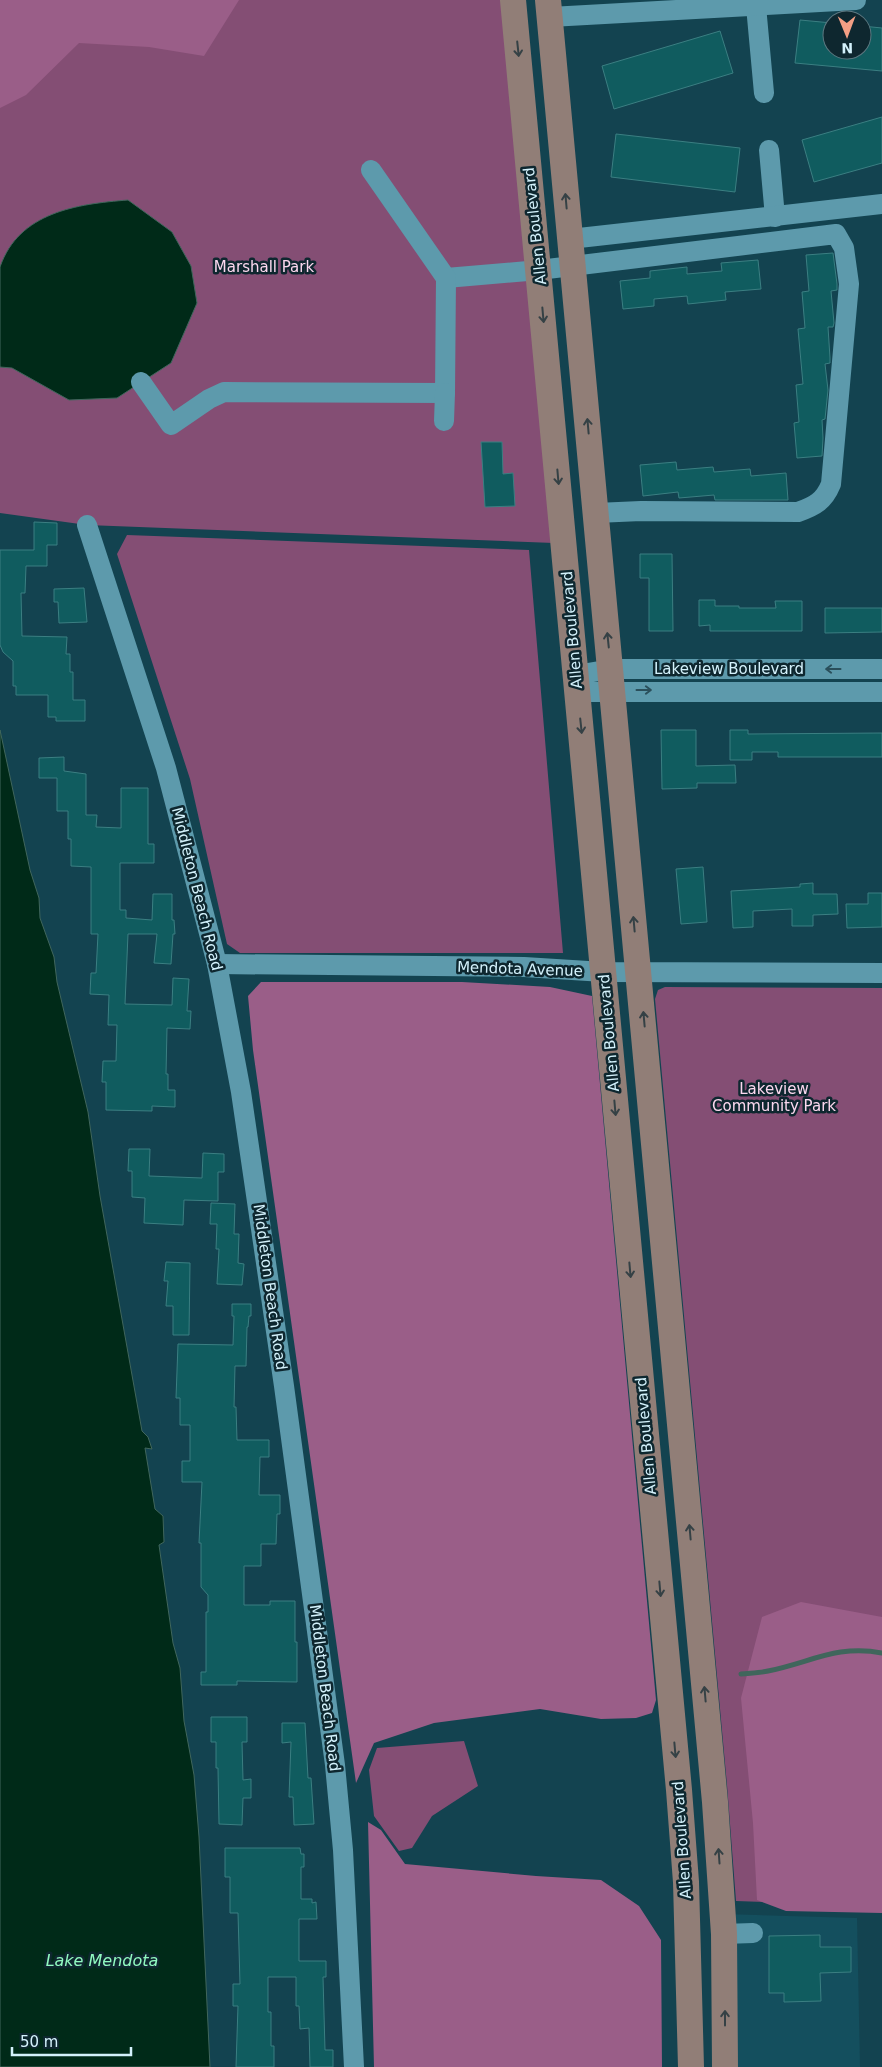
<svg xmlns="http://www.w3.org/2000/svg" width="882" height="2067" font-family="'DejaVu Sans',sans-serif">
	<rect width="100%" height="100%" fill="#134350"/>
	<polygon fill="#144f5e" points="723,1914 857,1918 860,2067 725,2067"/>
	<g fill="#844e74">
		<polygon points="0,0 504,0 554,543 87,525 0,513"/>
		<polygon points="127,535 529,550 563,953 240,953 227,944 190,779 117,554"/>
		<polygon points="665,987 882,988 882,1906 736,1901 727,1785 655,999 658,990"/>
		<polygon points="464,1741 478,1786 432,1816 412,1848 399,1851 374,1816 369,1770 377,1748"/>
	</g>
	<g fill="#9a5e88">
		<polygon points="0,0 239,0 204,56 149,47 79,43 26,95 0,108"/>
		<polygon points="261,982 462,982 550,987 592,996 656,1700 652,1713 636,1718 601,1719 540,1709 434,1723 374,1743 356,1783 253,1050 248,996"/>
		<polygon points="801,1602 882,1617 882,1913 786,1911 757,1900 753,1823 741,1698 762,1617"/>
		<polygon points="368,1822 381,1830 405,1864 536,1876 601,1880 639,1906 661,1940 662,2067 374,2067"/>
	</g>
	<g fill="#002a18" stroke="#40665c">
		<path d="M128,200L172,232L191,266L197,303L171,363L117,398L69,400L12,368L0,367V267C19,212 77,204 128,200Z"/>
		<polygon points="0,730 30,870 39,898 40,918 54,957 57,982 88,1112 100,1196 142,1431 148,1437 152,1449 145,1448 155,1509 163,1516 164,1542 159,1545 173,1643 180,1668 184,1721 194,1775 199,1837 210,2067 0,2067"/>
	</g>
	<g fill="none" stroke-linecap="round" stroke-linejoin="round">
		<path stroke="#40665c" stroke-width="5" d="M741,1674C750,1673 760,1673 768,1671C809,1663 838,1644 882,1653"/>
	</g>
	<g fill="#105c5f" stroke="#3b7f82">
		<polygon points="800,20 832,23 832,50 862,50 862,26 882,28 882,71 795,63"/>
		<polygon points="720,31 733,73 614,109 602,66"/>
		<polygon points="882,117 882,163 814,182 802,140"/>
		<polygon points="616,134 740,148 735,192 611,177"/>
		<polygon points="833,253 837,284 837,290 831,291 834,323 833,327 828,327 830,358 830,363 825,364 828,390 825,419 822,420 823,438 822,456 797,458 794,423 799,422 796,385 803,384 798,329 805,328 802,292 809,291 806,255"/>
		<polygon points="758,260 761,289 725,292 726,300 688,304 687,296 654,299 654,306 623,309 620,281 650,278 650,271 687,267 687,274 722,271 721,263"/>
		<polygon points="481,442 502,442 503,474 513,473 515,506 485,507"/>
		<polygon points="676,462 677,470 713,467 714,472 750,469 751,476 786,473 788,500 715,500 714,495 679,498 678,492 643,496 640,465"/>
		<polygon points="34,522 57,523 57,545 47,545 47,566 26,566 25,593 21,593 22,636 67,637 66,654 70,654 70,672 73,672 73,700 85,700 85,721 56,721 56,717 48,717 48,695 16,695 16,686 13,686 13,661 3,652 0,645 0,550 34,550"/>
		<polygon points="640,554 672,554 673,631 649,631 649,578 640,578"/>
		<polygon points="84,588 87,622 59,623 58,602 54,602 54,589"/>
		<polygon points="699,600 715,600 715,606 739,606 739,608 776,608 775,601 802,601 802,631 710,631 710,625 699,626"/>
		<polygon points="825,608 882,608 882,632 825,633"/>
		<polygon points="661,730 696,730 696,766 735,765 736,783 697,783 697,788 662,789"/>
		<polygon points="730,730 748,730 748,734 882,733 882,757 778,757 778,752 752,752 752,760 730,760"/>
		<polygon points="64,757 64,771 86,774 86,815 97,815 96,827 121,828 121,788 148,788 148,844 154,844 154,863 120,863 120,910 126,910 126,918 152,920 153,894 172,894 172,920 174,920 175,934 173,934 171,964 154,963 157,934 128,934 125,1004 172,1005 173,978 189,979 187,1011 191,1011 190,1029 167,1028 166,1074 168,1074 168,1090 175,1090 175,1107 152,1106 152,1111 106,1110 106,1082 102,1082 103,1061 116,1061 117,1025 108,1025 109,995 90,994 91,973 96,973 98,934 91,934 91,867 71,866 71,839 68,839 68,811 57,811 57,778 39,778 39,758"/>
		<polygon points="703,867 707,922 681,924 676,869"/>
		<polygon points="813,883 813,894 837,894 838,914 813,915 813,926 792,926 792,909 753,911 753,927 733,928 731,891 800,887 800,884"/>
		<polygon points="868,893 882,893 882,927 847,928 846,904 868,904"/>
		<polygon points="129,1149 150,1149 149,1176 202,1178 203,1153 224,1154 224,1172 218,1172 218,1201 184,1200 183,1225 144,1223 145,1198 132,1197 132,1171 128,1171"/>
		<polygon points="211,1203 235,1204 234,1234 239,1234 238,1263 244,1264 242,1285 217,1284 219,1249 216,1249 217,1224 210,1224"/>
		<polygon points="166,1262 190,1263 189,1335 173,1335 173,1306 166,1306 168,1281 164,1281"/>
		<polygon points="232,1304 251,1304 251,1316 249,1316 248,1327 247,1327 246,1366 235,1366 234,1407 236,1407 237,1440 269,1440 269,1457 260,1457 259,1495 280,1495 280,1514 277,1514 276,1544 261,1544 261,1566 244,1566 244,1605 270,1605 270,1601 295,1601 295,1642 297,1642 297,1682 237,1681 237,1685 201,1685 201,1672 206,1672 206,1612 208,1612 208,1595 201,1587 201,1543 199,1543 202,1482 182,1482 182,1461 190,1461 190,1425 180,1425 180,1398 176,1398 178,1344 233,1345 234,1316 232,1316"/>
		<polygon points="211,1717 247,1717 247,1742 242,1742 243,1780 251,1779 251,1798 243,1798 242,1825 219,1824 218,1768 216,1768 216,1742 211,1742"/>
		<polygon points="282,1723 305,1723 308,1778 311,1778 314,1824 294,1825 293,1797 289,1797 291,1742 282,1743"/>
		<polygon points="225,1848 300,1848 301,1854 304,1854 304,1867 301,1867 301,1899 312,1899 312,1903 316,1902 317,1919 299,1919 299,1961 326,1961 326,1977 323,1977 325,2050 333,2050 333,2067 310,2067 309,2028 300,2029 299,2006 296,2006 296,1977 268,1977 268,2012 271,2012 271,2046 274,2046 274,2067 236,2067 238,2006 233,2006 233,1984 240,1984 238,1913 230,1913 230,1877 225,1877"/>
		<polygon points="820,1935 820,1947 851,1947 851,1972 820,1973 821,2001 784,2002 784,1993 769,1993 769,1936"/>
	</g>
	<g fill="none" stroke-linecap="round" stroke-linejoin="round">
		<g stroke="#5d9aac" stroke-width="20">
			<polyline points="756,6 764,93"/>
			<polyline points="550,17 856,0"/>
			<polyline points="769,150 775,217"/>
			<polyline points="570,239 882,204"/>
			<path d="M446,278L539,270L836,234L844,248L849,284L831,484C824,501 815,506 798,512L641,511L596,513"/>
			<polyline points="141,382 171,425 209,399 224,392 445,393 446,278 371,170"/>
			<polyline points="444,421 445,393"/>
			<polyline points="87,525 166,768 217,964 241,1092 284,1386 335,1765 343,1850 354,2067"/>
			<polyline points="576,675 611,669 882,669"/>
			<polyline points="578,692 882,692"/>
			<polyline points="217,964 524,967 604,972 882,973"/>
			<polyline points="724,1934 753,1933"/>
		</g>
		<g stroke="#917e77" stroke-width="26">
			<path d="M513,0C571,596 623,1193 679,1790L686,1882L691,2067"/>
			<polyline points="548,0 715,1802 724,1934 725,2067"/>
		</g>
	</g>
	<defs><path id="oneway-shaft" d="M-6 0H5M1.5-3L5.5 0L1.5 3" fill="none" stroke-width="1.6" stroke-linecap="round" stroke-linejoin="round" transform="scale(1.25)"/></defs>
	<g stroke="#354145">
		<use href="#oneway-shaft" transform="translate(518 49) rotate(84)"/>
		<use href="#oneway-shaft" transform="translate(566 201) rotate(-95)"/>
		<use href="#oneway-shaft" transform="translate(543 315) rotate(85)"/>
		<use href="#oneway-shaft" transform="translate(588 426) rotate(-95)"/>
		<use href="#oneway-shaft" transform="translate(558 477) rotate(85)"/>
		<use href="#oneway-shaft" transform="translate(608 640) rotate(-96)"/>
		<use href="#oneway-shaft" transform="translate(581 726) rotate(84)"/>
		<use href="#oneway-shaft" transform="translate(634 924) rotate(-95)"/>
		<use href="#oneway-shaft" transform="translate(644 1019) rotate(-95)"/>
		<use href="#oneway-shaft" transform="translate(615 1108) rotate(85)"/>
		<use href="#oneway-shaft" transform="translate(630 1270) rotate(85)"/>
		<use href="#oneway-shaft" transform="translate(690 1532) rotate(-95)"/>
		<use href="#oneway-shaft" transform="translate(660 1589) rotate(85)"/>
		<use href="#oneway-shaft" transform="translate(705 1694) rotate(-95)"/>
		<use href="#oneway-shaft" transform="translate(675 1750) rotate(85)"/>
		<use href="#oneway-shaft" transform="translate(719 1856) rotate(-94)"/>
		<use href="#oneway-shaft" transform="translate(725 2018) rotate(-90)"/>
	</g>
	<g stroke="#2a4f5b">
		<use href="#oneway-shaft" transform="translate(833 669) rotate(-180)"/>
		<use href="#oneway-shaft" transform="translate(644 690)"/>
	</g>
	<g text-anchor="middle" stroke-width="5" stroke-linejoin="round" paint-order="stroke">
		<g font-size="15" fill="#d4f2fc" stroke="#0e272f">
			<text transform="translate(535 226) rotate(-96)" y="5">Allen Boulevard</text>
			<text transform="translate(572 630) rotate(-95)" y="5">Allen Boulevard</text>
			<text x="729" y="674">Lakeview Boulevard</text>
			<text transform="translate(197 889) rotate(76)" y="5">Middleton Beach Road</text>
			<text transform="translate(520 969) rotate(2)" y="5">Mendota Avenue</text>
			<text transform="translate(609 1033) rotate(-95)" y="5">Allen Boulevard</text>
			<text transform="translate(270 1287) rotate(82)" y="5">Middleton Beach Road</text>
			<text transform="translate(646 1436) rotate(-95)" y="5">Allen Boulevard</text>
			<text transform="translate(325 1688) rotate(83)" y="5">Middleton Beach Road</text>
			<text transform="translate(682 1840) rotate(-94)" y="5">Allen Boulevard</text>
		</g>
		<g font-size="15" fill="#fcd8ef" stroke="#0e272f">
			<text x="264" y="272">Marshall Park</text>
			<text x="774" y="1094">Lakeview<tspan x="774" dy="17">Community Park</tspan></text>
		</g>
		<g font-size="16" font-style="italic" fill="#91fac1" stroke="#0e272f">
			<text x="102" y="1966">Lake Mendota</text>
		</g>
	</g>
	<g transform="translate(847 35) rotate(179)"><circle r="24" fill="#0e272f" stroke="#5d7881"/>
	<path d="M0-4L9 19L0 12L-9 19Z" fill="#f39f84"/>
	<text y="-8" font-size="14" font-weight="bold" text-anchor="middle" fill="#d4f2fc">N</text>
	</g>
	<path d="M12 2047v8h119v-8" fill="none" stroke="#d4f2fc" stroke-width="2.5"/>
	<text x="20" y="2047" font-size="15" fill="#d4f2fc" stroke="#0e272f" stroke-width="4" paint-order="stroke">50 m</text>
</svg>
